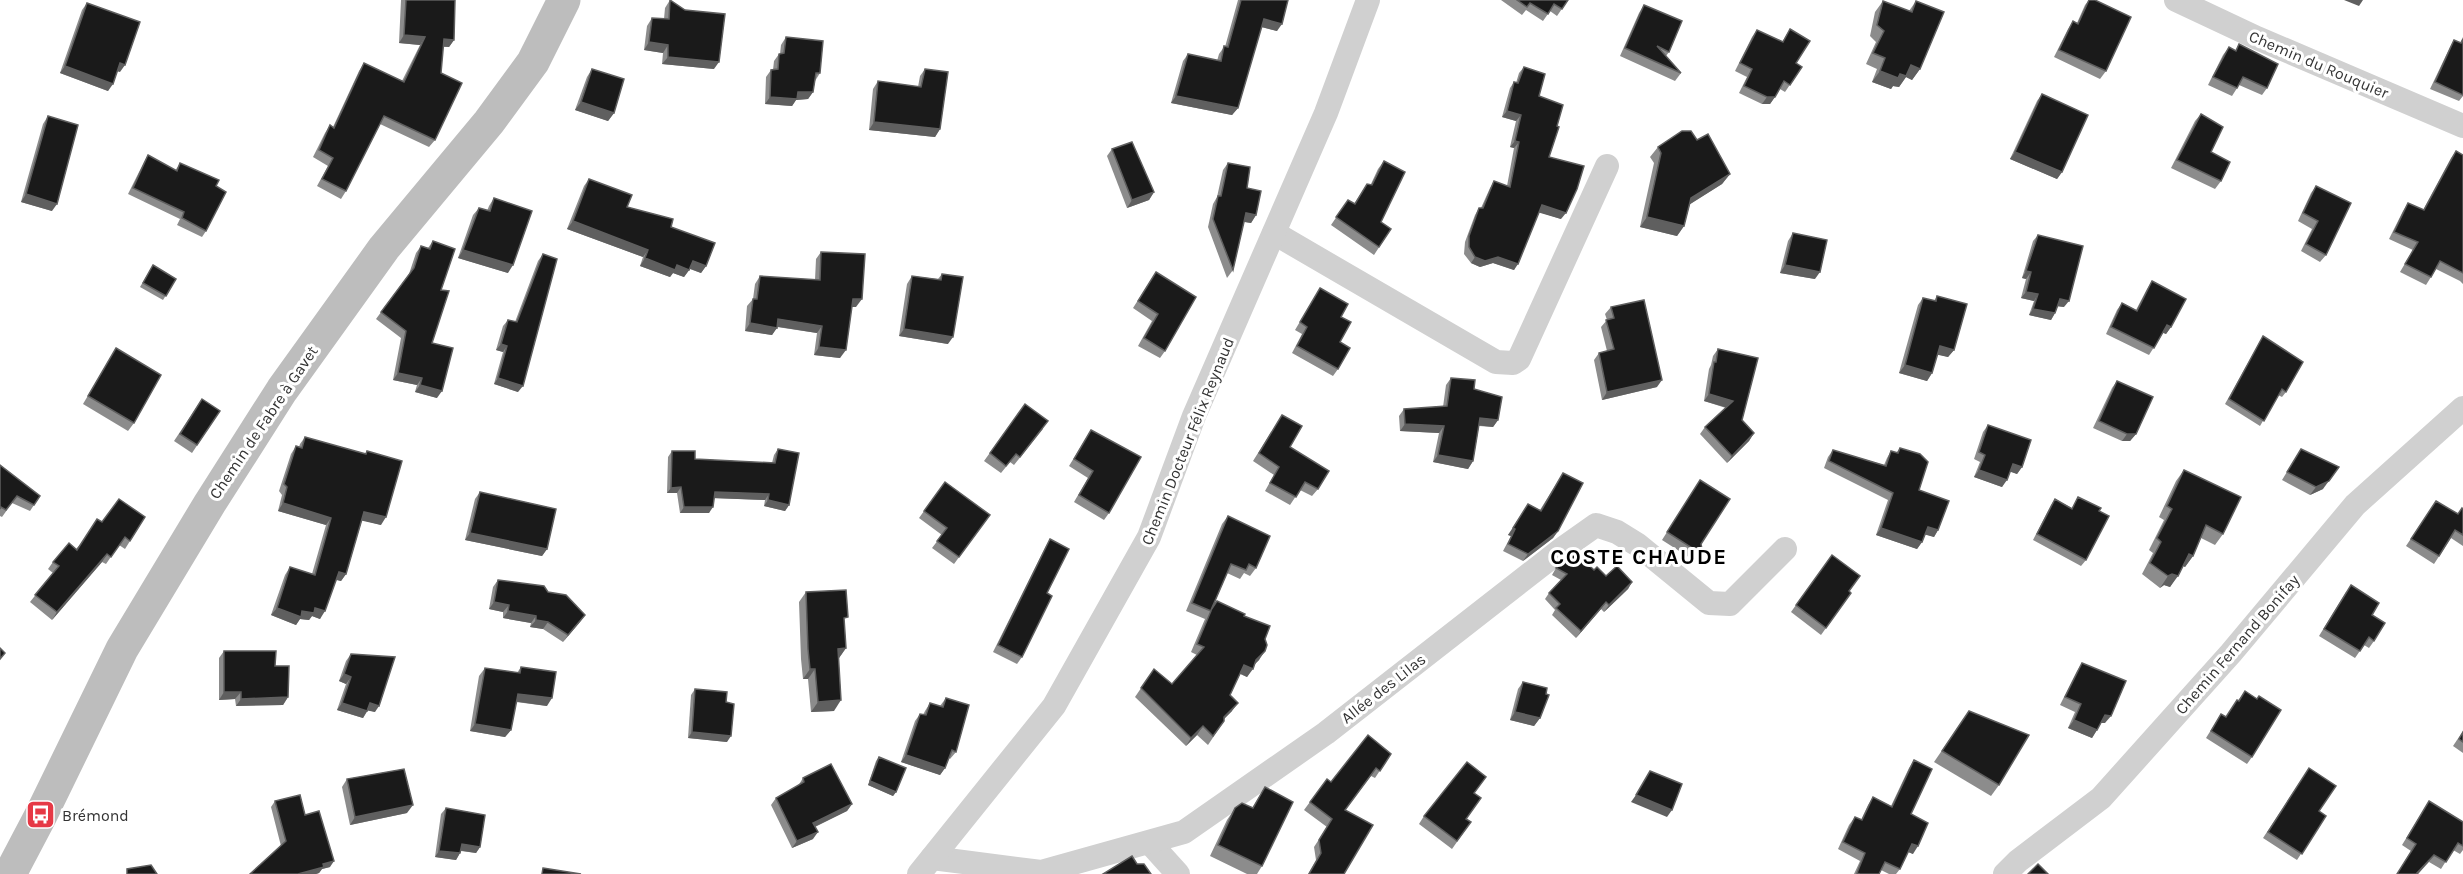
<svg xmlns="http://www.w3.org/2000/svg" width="2463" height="874" font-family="Karla,sans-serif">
	<rect width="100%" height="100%" fill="#fff"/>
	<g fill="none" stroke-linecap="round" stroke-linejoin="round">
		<g stroke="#d0d0d0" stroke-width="24">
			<polyline points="2176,0 2257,38 2463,126"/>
			<polyline points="1274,233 1496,362 1513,363 1519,359 1607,166"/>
			<polyline points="1150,843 1178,874"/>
			<polyline points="932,858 1041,872 1184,832 1326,733 1562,549 1596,525 1617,532 1638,545 1709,603 1730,604 1785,549"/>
			<polyline points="919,874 1054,706 1149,537 1194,416 1326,113 1368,0"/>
			<polyline points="2005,874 2018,861 2101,798 2231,653 2355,505 2463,408"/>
		</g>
		<polyline stroke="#bdbdbd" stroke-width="33" points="10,874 41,815 122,649 210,503 282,390 384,248 489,122 533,62 564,0"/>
	</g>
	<g fill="#8c8c8c">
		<polygon points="401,0 455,0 454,40 449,47 443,47 435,140 429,147 380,124 346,191 341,199 317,186 328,166 313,157 325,133 330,125 333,127 359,71 364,63 402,81 420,45 399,43"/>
		<polygon points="670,0 714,69 662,64 663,53 644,50 647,26 652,18 664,19 665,8"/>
		<polygon points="1238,0 1288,0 1277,31 1261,27 1238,108 1232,115 1171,103 1183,61 1188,54 1217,61 1219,54 1224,47 1225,47"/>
		<polygon points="1501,0 1568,0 1557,16 1550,11 1543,21 1526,10 1522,15"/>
		<polygon points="2089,0 2095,0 2106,71 2100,79 2054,57 2068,29 2073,21 2077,23 2085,5"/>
		<polygon points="1883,1 1909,11 1916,1 1920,69 1912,80 1906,77 1899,87 1893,86 1891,89 1872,82 1877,69 1866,64 1876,42 1870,36 1875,12"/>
		<polygon points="87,3 120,72 117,71 108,91 60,73 82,10"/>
		<polygon points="1644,5 1669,52 1666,56 1681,73 1675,81 1620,56 1639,13"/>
		<polygon points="1790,29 1796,63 1802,67 1785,92 1780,89 1770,104 1762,104 1739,93 1747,77 1735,71 1752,37 1757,30 1782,42"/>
		<polygon points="786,37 820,73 815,81 813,92 808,99 796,100 792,106 765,104 766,77 771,70 773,70 774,61 779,54 780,54 781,45"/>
		<polygon points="2463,37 2463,96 2459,101 2430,89 2450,47 2454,40 2460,43"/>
		<polygon points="2239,44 2267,88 2262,95 2239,85 2232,96 2208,85 2223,55 2229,47 2235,51"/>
		<polygon points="1524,67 1557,126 1549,157 1561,219 1539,212 1514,270 1493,263 1480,267 1471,263 1464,254 1465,242 1475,215 1479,208 1481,208 1490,188 1494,181 1507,186 1514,148 1510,147 1516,121 1502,117 1510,88 1514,82 1516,83 1519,73"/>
		<polygon points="592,69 614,113 608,121 575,110 587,77"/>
		<polygon points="925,69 940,129 935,137 869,130 873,89 878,81 918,87 920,76"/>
		<polygon points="2042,94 2062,172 2057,179 2010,159 2037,101"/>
		<polygon points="2201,114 2211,152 2221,181 2215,189 2171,168 2195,121"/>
		<polygon points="48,116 52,211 21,202 43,124"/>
		<polygon points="1697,140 1730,174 1722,184 1690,204 1684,226 1677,236 1640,227 1654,163 1650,157 1658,147"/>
		<polygon points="1112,149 1154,192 1149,200 1127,208 1107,156"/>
		<polygon points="2456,151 2463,155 2463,284 2460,281 2436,269 2426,285 2400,272 2413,250 2389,239 2403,211 2408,203 2423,210 2451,158"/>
		<polygon points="148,155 175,171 180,163 216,186 206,231 202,237 177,225 180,219 128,194 144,162"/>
		<polygon points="1384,161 1381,222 1391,229 1374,255 1331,225 1348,200 1354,204 1367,184 1371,184 1378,169"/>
		<polygon points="1228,163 1247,188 1256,215 1251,223 1244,222 1233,270 1227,278 1208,227 1213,204 1217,197 1223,170"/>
		<polygon points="589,179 627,207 671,227 706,266 701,273 690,269 684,277 673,273 670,277 640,266 643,257 567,229 584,186"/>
		<polygon points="2316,186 2326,255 2320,262 2301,251 2312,229 2298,221 2311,193"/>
		<polygon points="494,198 508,273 458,258 473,215 479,208 487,211 489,206"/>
		<polygon points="1793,233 1815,279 1780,273 1788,241"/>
		<polygon points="2038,235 2064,307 2058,306 2055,313 2051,320 2029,315 2034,301 2021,298 2026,279 2022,278 2033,241"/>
		<polygon points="433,241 441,290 432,343 437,398 415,392 417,385 393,380 401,338 376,319 409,274 416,253 421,246 428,248"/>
		<polygon points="821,252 856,307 852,307 840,358 814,355 817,333 777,327 772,335 745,331 747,306 753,299 755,284 760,276 815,280 816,259"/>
		<polygon points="543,254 518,392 494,384 503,352 496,350 503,326 508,320 515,322 538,261"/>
		<polygon points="153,265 176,279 163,300 140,287"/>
		<polygon points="1156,272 1165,351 1160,358 1138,346 1152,321 1133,308"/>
		<polygon points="942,274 948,344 899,336 907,284 912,276 938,279"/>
		<polygon points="2152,281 2171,327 2166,334 2163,333 2149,355 2106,334 2117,310 2122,303 2136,310 2147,289"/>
		<polygon points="1320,288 1341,317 1338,369 1333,376 1292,353 1302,334 1295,330"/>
		<polygon points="1937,296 1954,350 1948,357 1937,354 1932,373 1927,381 1899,373 1918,305 1923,298 1934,301"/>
		<polygon points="1611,307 1657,387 1602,400 1594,360 1599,353 1607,351 1601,327 1607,320 1605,314"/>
		<polygon points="2263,336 2286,392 2282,397 2278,395 2260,426 2225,404"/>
		<polygon points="116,348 134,423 128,431 83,404"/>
		<polygon points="1718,349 1742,420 1754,433 1749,441 1727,463 1700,434 1705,427 1726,408 1704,401 1709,369 1711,365 1713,356"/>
		<polygon points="1451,378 1474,389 1498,420 1493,427 1479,426 1473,461 1468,469 1433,462 1439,433 1400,431 1399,416 1404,409 1443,407 1446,385"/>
		<polygon points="2117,381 2136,434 2130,441 2122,441 2093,428 2112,388"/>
		<polygon points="202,399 220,411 192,453 174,441"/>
		<polygon points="1025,404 1043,429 1014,465 1010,462 1001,473 984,461"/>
		<polygon points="1282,415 1290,447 1318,489 1312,496 1300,490 1290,505 1265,491 1274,475 1253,461"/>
		<polygon points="1988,425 2022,467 2017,474 2010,471 2002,487 1974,477 1980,462 1974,459 1983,432"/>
		<polygon points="1091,430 1109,513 1104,520 1074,502 1088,478 1069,466"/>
		<polygon points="305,437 365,454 367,451 381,525 362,520 346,574 341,581 336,580 320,619 312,616 309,620 300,619 296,625 271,615 285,575 290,567 312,574 326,525 278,511 282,495 279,491 291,454 296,446 299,447 300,444"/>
		<polygon points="1900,448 1938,530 1934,537 1925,534 1922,542 1917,549 1876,535 1888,500 1824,468 1828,457 1833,450 1884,465 1887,458 1891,451 1896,453"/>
		<polygon points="778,449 789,505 785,511 764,506 765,500 714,498 709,513 680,513 677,493 667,493 668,457 672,451 695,459 772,463 774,455"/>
		<polygon points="2301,449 2323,489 2310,495 2282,480"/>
		<polygon points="0,465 40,496 30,511 12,503 2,517 0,516"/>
		<polygon points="2184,470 2223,534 2215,545 2201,538 2193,556 2185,567 2183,566 2170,587 2164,585 2160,588 2142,574 2153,553 2149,550 2164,520 2159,517 2176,481"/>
		<polygon points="1563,473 1558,531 1553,538 1523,561 1503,551 1511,536 1508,535 1528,504 1540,510"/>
		<polygon points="945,482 990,515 954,564 932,548 942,535 919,518"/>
		<polygon points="1695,488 1701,544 1703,555 1698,563 1662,540"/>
		<polygon points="480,492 547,549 542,556 465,540 475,499"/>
		<polygon points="2078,497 2086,560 2081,566 2033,540 2051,505 2055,499 2072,508"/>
		<polygon points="2436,501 2458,514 2463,509 2463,546 2451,538 2434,564 2406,546"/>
		<polygon points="1228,516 1256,568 1250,576 1244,573 1240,579 1227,573 1212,609 1244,616 1265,639 1259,660 1255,664 1247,677 1240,674 1230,695 1232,711 1224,719 1224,721 1208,745 1197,735 1186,746 1135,697 1154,669 1172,684 1197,655 1191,652 1205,619 1186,611 1222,524"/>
		<polygon points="145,517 125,549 119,545 106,564 102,562 52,620 30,602 53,573 48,569 53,562 76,549 102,522"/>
		<polygon points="1050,539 1047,593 1022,657 1017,664 993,652 1046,546"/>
		<polygon points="1556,568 1594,570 1606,576 1632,582 1628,589 1604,612 1601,609 1576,638 1552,615 1555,610 1545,599 1549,593 1561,580 1552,575"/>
		<polygon points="498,580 548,592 585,615 563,642 543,629 530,627 531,623 503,618 503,612 489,609 493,587"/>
		<polygon points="1849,591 1851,593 1821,635 1791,612 1796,605"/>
		<polygon points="806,592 844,623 846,648 839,658 834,711 811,712 808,679 803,679 801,659 799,602"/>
		<polygon points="2346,592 2372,615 2374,641 2369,648 2364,645 2355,658 2319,636"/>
		<polygon points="224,651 288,697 283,705 236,706 235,699 219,700 219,658"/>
		<polygon points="351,654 375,712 368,710 363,718 337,710 346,684 339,681 346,661"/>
		<polygon points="2082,663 2105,723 2101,723 2092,738 2068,728 2075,712 2060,705 2077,671"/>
		<polygon points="521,667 547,706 516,702 511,730 505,737 470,731 479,676 485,668 517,673"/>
		<polygon points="1523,682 1546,694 1540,718 1534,726 1510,720 1518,689"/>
		<polygon points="695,689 727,742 688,738 691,695"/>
		<polygon points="2245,691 2257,699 2259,696 2252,757 2247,764 2206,738 2221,714 2226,717"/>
		<polygon points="946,698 956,752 950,759 949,758 945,768 940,775 901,762 915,721 920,714 923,715 925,711 930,703 940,706"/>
		<polygon points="1969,711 1999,785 1991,796 1934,762"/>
		<polygon points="2463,731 2463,753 2453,746"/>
		<polygon points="1391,754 1375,778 1371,776 1345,810 1344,874 1308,874 1316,860 1314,847 1327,827 1304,810 1327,779 1331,782"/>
		<polygon points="879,757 896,792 893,796 868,785 876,761"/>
		<polygon points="1914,760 1911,814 1913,854 1908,852 1900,869 1896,874 1889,874 1881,870 1879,874 1854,874 1860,861 1838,849 1849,825 1855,817 1861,820 1868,805 1873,797 1891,806 1909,768"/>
		<polygon points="2309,768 2319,811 2326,816 2297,860 2263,838"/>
		<polygon points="803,778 852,804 847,811 815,827 813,839 792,848 771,805 776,798 798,786"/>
		<polygon points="347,779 407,813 350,825 342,787"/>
		<polygon points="1265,787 1262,866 1257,874 1247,874 1210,856 1227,820 1235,808 1252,808"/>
		<polygon points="1474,793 1466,819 1471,822 1452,849 1419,824 1424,816"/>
		<polygon points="275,801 305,815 330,867 322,869 319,873 316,874 250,874 281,846 271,807"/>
		<polygon points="2429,801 2463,822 2463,850 2460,854 2453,850 2441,869 2429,862 2418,874 2397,874 2411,851 2402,845"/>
		<polygon points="446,808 480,847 476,853 461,851 456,860 435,857 441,814"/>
	</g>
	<g fill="#5f5f5f">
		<polygon points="2344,0 2363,0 2359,6"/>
		<polygon points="1264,19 1282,24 1277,31 1258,26"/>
		<polygon points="404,35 425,37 420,45 399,43"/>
		<polygon points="444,39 454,40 449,47 438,46"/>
		<polygon points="649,42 668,45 663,53 644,50"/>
		<polygon points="668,57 719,62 714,69 662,64"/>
		<polygon points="120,63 125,65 120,72 115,70"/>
		<polygon points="1911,65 1920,69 1912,80 1906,77 1899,87 1893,86 1891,89 1872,82 1880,71 1900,74"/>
		<polygon points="65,66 113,84 108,91 60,73"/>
		<polygon points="798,92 813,92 808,99 796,100 792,106 765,104 770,97"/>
		<polygon points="1176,96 1238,108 1232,115 1171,103"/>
		<polygon points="1767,97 1775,97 1770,104 1762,104"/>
		<polygon points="581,102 614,113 608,121 575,110"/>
		<polygon points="1507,111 1521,115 1516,121 1502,117"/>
		<polygon points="874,122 940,129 935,137 869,130"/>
		<polygon points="1515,141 1519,142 1514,148 1510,147"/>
		<polygon points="2015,152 2062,172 2057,179 2010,159"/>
		<polygon points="1730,174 1722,184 1684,208 1691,198"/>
		<polygon points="1154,192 1149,200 1127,208 1132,200"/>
		<polygon points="26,194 57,204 52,211 21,202"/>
		<polygon points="1542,205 1566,213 1561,219 1537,212"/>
		<polygon points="1246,213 1256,215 1251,223 1240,221"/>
		<polygon points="1647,217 1684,226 1677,236 1640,227"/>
		<polygon points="573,221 648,250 643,257 567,229"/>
		<polygon points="463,250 513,265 508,273 458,258"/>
		<polygon points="1475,257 1498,257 1518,264 1514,270 1493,263 1480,267 1471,263"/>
		<polygon points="645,258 677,265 689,270 684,277 673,273 670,277 640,266"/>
		<polygon points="693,261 706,266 701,273 688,268"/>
		<polygon points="1785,265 1820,272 1815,279 1780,273"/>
		<polygon points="2026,271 2031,272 2026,279 2022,278"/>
		<polygon points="2026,292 2038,294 2034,301 2021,298"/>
		<polygon points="853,299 862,299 856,307 848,307"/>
		<polygon points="2060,299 2069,301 2064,307 2055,306"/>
		<polygon points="2033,309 2055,313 2051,320 2029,315"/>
		<polygon points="778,319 822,326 817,333 773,326"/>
		<polygon points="750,323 777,328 772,335 745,331"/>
		<polygon points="2167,325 2171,327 2166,334 2162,332"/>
		<polygon points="904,329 953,337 948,344 899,336"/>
		<polygon points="501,344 507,346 503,352 496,350"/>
		<polygon points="1940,346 1954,350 1948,357 1934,354"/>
		<polygon points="819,347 846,350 840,358 814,355"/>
		<polygon points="1905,365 1932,373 1927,381 1899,373"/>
		<polygon points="398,373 422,378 417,385 393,380"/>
		<polygon points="498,378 523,386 518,392 494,384"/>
		<polygon points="1662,380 1657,387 1602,400 1607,392"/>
		<polygon points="420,385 442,391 437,398 415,392"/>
		<polygon points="1709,394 1733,401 1728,408 1704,401"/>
		<polygon points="1480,418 1498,420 1493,427 1475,425"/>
		<polygon points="1405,424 1444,426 1439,433 1400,431"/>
		<polygon points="1754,433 1749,441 1727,463 1732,456"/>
		<polygon points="2127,434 2136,434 2130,441 2122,441"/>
		<polygon points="1438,455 1473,461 1468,469 1433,462"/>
		<polygon points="2013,464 2022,467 2017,474 2008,471"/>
		<polygon points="2339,467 2323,489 2310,495 2316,487"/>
		<polygon points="1979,470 2007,480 2002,487 1974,477"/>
		<polygon points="681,487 677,493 667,493 671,488"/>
		<polygon points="715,492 769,494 765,500 711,498"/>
		<polygon points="768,500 789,505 785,511 764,506"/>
		<polygon points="283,503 331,518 326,525 278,511"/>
		<polygon points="684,507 713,507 709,513 680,513"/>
		<polygon points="364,512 386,517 381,525 359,520"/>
		<polygon points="1928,527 1938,530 1934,537 1923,534"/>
		<polygon points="1513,528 1515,529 1511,536 1508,535"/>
		<polygon points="1881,528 1922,542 1917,549 1876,535"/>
		<polygon points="1558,531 1553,538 1523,561 1528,554"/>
		<polygon points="470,533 547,549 542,556 465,540"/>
		<polygon points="107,554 102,562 52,620 57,612"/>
		<polygon points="2189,554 2193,556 2185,567 2182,565"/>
		<polygon points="339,572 346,574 341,581 334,579"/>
		<polygon points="2172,574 2178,576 2170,587 2164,585 2160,588 2168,576"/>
		<polygon points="1632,582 1628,589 1604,612 1609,605"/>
		<polygon points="494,602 509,605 503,612 489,609"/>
		<polygon points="1606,602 1601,609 1576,638 1581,631"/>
		<polygon points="277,608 302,611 315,608 325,611 320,619 312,616 309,620 300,619 296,625 271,615"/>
		<polygon points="508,611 536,616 531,623 503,618"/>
		<polygon points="585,615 580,622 563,642 568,635"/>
		<polygon points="536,620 548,622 543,629 530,627"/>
		<polygon points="846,648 839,658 838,649"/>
		<polygon points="1265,651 1259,660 1251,668 1253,669 1247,677 1239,673 1244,665 1256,660"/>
		<polygon points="810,669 815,669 808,679 803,679"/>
		<polygon points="344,674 351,677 346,684 339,681"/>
		<polygon points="224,692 241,692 235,699 219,700"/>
		<polygon points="518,694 552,698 547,706 512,701"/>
		<polygon points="288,697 283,705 236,706 241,699"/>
		<polygon points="841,700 834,711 811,712 818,702"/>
		<polygon points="342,703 367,711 363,718 337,710"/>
		<polygon points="370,703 379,706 375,712 365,710"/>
		<polygon points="1238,703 1232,711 1218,725 1224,717"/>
		<polygon points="1515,712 1540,718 1534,726 1510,720"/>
		<polygon points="2105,715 2111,716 2105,723 2099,723"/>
		<polygon points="2074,720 2097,730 2092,738 2068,728"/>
		<polygon points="475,724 511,730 505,737 470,731"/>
		<polygon points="1203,726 1197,735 1186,746 1191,738"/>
		<polygon points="692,732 731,736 727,742 688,738"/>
		<polygon points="906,755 945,768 940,775 901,762"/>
		<polygon points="870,781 896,792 893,796 868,785"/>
		<polygon points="1636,795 1672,810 1667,817 1631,802"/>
		<polygon points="852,804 847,811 808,830 813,823"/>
		<polygon points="413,805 407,813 350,825 355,817"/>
		<polygon points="818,832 813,839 792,848 797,841"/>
		<polygon points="462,844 480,847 476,853 457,850"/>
		<polygon points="1912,844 1918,846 1913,854 1906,851"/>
		<polygon points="439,851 460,853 456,860 435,857"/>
		<polygon points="2434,855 2418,874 2416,874"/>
		<polygon points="334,861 330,867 322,869 319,873 316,874 298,874 323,864"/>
	</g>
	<g fill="#1a1a1a" stroke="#5f5f5f" stroke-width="1.5">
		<polygon points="406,0 455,0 454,40 444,39 441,73 462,83 435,140 384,116 346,191 322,179 333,158 319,150 330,125 334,128 364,63 404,82 425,37 404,35"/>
		<polygon points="670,0 685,10 725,14 719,62 668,57 668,45 649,42 652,18 669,19"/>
		<polygon points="1241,0 1288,0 1282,24 1264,19 1238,108 1176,96 1188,54 1221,61 1224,46 1228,47"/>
		<polygon points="1517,0 1568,0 1562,9 1554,4 1548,14 1530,3 1527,7"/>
		<polygon points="2089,0 2095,0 2131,17 2106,71 2059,50 2073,21 2078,24"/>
		<polygon points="1883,1 1912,12 1916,1 1944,12 1920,69 1911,65 1906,76 1900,74 1898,78 1880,71 1885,58 1873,53 1884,31 1877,25"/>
		<polygon points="87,3 140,22 125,65 120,63 113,84 65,66"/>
		<polygon points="1644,5 1682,21 1669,52 1657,46 1681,73 1625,48"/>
		<polygon points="1790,29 1810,41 1796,63 1802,67 1790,85 1784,81 1775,97 1767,97 1744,86 1752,69 1740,63 1757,30 1783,42"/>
		<polygon points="786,37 823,41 820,73 816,73 813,92 798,92 797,99 770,97 771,70 778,69 779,54 784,53"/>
		<polygon points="2463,39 2463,95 2435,82 2454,40 2461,43"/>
		<polygon points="2239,44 2278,64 2267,88 2243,77 2237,88 2213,77 2229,47 2236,51"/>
		<polygon points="1524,67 1545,74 1539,96 1563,105 1557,126 1559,127 1549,157 1584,166 1577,189 1566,213 1542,205 1518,264 1498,257 1485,261 1475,257 1469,247 1469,236 1479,208 1483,208 1494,181 1510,187 1519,142 1515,141 1521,115 1507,111 1514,82 1518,83"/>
		<polygon points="592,69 624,79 614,113 581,102"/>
		<polygon points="925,69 948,72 940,129 874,122 878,81 921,87"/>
		<polygon points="2042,94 2088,115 2062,172 2015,152"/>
		<polygon points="2201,114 2223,127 2211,152 2230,162 2221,181 2177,160"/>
		<polygon points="48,116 78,125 57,204 26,194"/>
		<polygon points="1682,131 1691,131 1697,140 1708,134 1730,174 1691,198 1684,226 1647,217 1661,153 1658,147"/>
		<polygon points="1132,142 1154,192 1132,200 1112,149"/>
		<polygon points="2456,151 2463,155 2463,273 2440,261 2431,277 2405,264 2418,242 2394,232 2408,203 2424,210"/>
		<polygon points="148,155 177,171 180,163 219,180 216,186 226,192 206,231 182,218 184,212 133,188"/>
		<polygon points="1384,161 1405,172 1381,222 1391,229 1379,247 1336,217 1348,200 1355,204 1367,184 1372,185"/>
		<polygon points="1228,163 1250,167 1247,188 1261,191 1256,215 1246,213 1233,270 1213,219 1218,196 1221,196"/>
		<polygon points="589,179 632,195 627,207 673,219 671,227 715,243 706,266 693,261 689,270 677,265 675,270 645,258 648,250 573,221"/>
		<polygon points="2316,186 2351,203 2326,255 2306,244 2318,221 2303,213"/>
		<polygon points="494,198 532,211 513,265 463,250 479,208 490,211"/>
		<polygon points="1793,233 1827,240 1820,272 1785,265"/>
		<polygon points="2038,235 2083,246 2069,301 2060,299 2055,313 2033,309 2038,294 2026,292 2031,272 2026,271"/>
		<polygon points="433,241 455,249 441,290 449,291 432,343 453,348 442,391 420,385 422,378 398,373 406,331 381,312 414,268 421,246 430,249"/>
		<polygon points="821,252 865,254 862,299 853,299 846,350 819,347 822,326 778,319 777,328 750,323 753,299 757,299 760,276 820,280"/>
		<polygon points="543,254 557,259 523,386 498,378 507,346 501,344 508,320 517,322"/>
		<polygon points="153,265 176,279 166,296 143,283"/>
		<polygon points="1156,272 1196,297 1165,351 1144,338 1158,314 1138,301"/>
		<polygon points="942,274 963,277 953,337 904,329 912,276 941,280"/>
		<polygon points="2152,281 2186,299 2171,327 2167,325 2154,348 2111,327 2122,303 2137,311"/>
		<polygon points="1320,288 1348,304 1341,317 1351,322 1340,342 1350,348 1338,369 1297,346 1307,327 1300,322"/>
		<polygon points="1937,296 1967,304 1954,350 1940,346 1932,373 1905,365 1923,298 1936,301"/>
		<polygon points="1644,300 1662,380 1607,392 1599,353 1614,349 1606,320 1614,318 1611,307"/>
		<polygon points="2263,336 2303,362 2286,392 2282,389 2264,421 2229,399"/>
		<polygon points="116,348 161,375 134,423 88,396"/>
		<polygon points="1718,349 1758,358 1742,420 1754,433 1732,456 1705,427 1733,401 1709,394 1714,362 1716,362"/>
		<polygon points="1451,378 1475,380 1474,389 1502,397 1498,420 1480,418 1473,461 1438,455 1444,426 1405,424 1404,409 1447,406"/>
		<polygon points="2117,381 2153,397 2136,434 2127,434 2099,421"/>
		<polygon points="202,399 220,411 197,445 180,434"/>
		<polygon points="1025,404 1048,421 1020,457 1016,454 1006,466 990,453"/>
		<polygon points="1282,415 1302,426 1290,447 1329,471 1318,489 1305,482 1296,497 1270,483 1279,467 1259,453"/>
		<polygon points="1988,425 2031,440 2022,467 2013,464 2007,480 1979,470 1985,455 1979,452"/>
		<polygon points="1091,430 1141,457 1109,513 1079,495 1093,471 1074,459"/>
		<polygon points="305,437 366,454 367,451 402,461 386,517 364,512 346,574 339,572 325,611 315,608 314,613 302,611 301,617 277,608 290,567 315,575 331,518 283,503 287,487 284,484 296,446 302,448"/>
		<polygon points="1900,448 1920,454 1928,462 1919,490 1949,501 1938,530 1928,527 1922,542 1881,528 1893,493 1829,461 1833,450 1886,466 1891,451 1898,453"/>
		<polygon points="778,449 799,453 789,505 768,500 769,494 715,492 713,507 684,507 681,487 671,488 672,451 695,451 695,459 775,463"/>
		<polygon points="2301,449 2339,467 2329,481 2316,487 2287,472"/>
		<polygon points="0,465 40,496 34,505 17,496 6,510 1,507 0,509"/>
		<polygon points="2184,470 2241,497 2223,534 2206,525 2193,556 2189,554 2178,576 2172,574 2168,576 2150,563 2161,542 2157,538 2172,509 2167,506"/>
		<polygon points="1563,473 1583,483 1558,531 1528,554 1508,544 1515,529 1513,528 1528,504 1541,511"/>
		<polygon points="1700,480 1730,499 1701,544 1703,555 1667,532"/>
		<polygon points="945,482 990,515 959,557 937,541 947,528 924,511"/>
		<polygon points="480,492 556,509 547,549 470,533"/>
		<polygon points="2078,497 2101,508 2099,511 2109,516 2086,560 2037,534 2055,499 2072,509"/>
		<polygon points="119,499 145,517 130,541 125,537 111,557 107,554 57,612 35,595 59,566 53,562 69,543 77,550 97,519 102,522"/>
		<polygon points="2436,501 2458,514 2462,508 2463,509 2463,535 2455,530 2439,556 2411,539"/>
		<polygon points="1228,516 1270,536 1256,568 1249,564 1246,570 1231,564 1211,610 1217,601 1245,614 1244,616 1270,626 1265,639 1267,645 1265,651 1256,660 1253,669 1244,665 1230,695 1238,703 1224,717 1224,721 1213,736 1203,726 1191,738 1141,688 1154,669 1172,684 1204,647 1197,644 1211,611 1192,603"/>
		<polygon points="1050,539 1069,549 1047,593 1052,596 1022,657 998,645"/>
		<polygon points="1576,553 1594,570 1597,567 1606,576 1617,566 1632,582 1609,605 1606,602 1581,631 1556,608 1560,604 1549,593 1567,574 1556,568"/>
		<polygon points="1832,555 1860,576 1849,591 1851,593 1826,628 1796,605"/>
		<polygon points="498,580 544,586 548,592 566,595 585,615 568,635 548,622 536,620 536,616 508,611 509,605 494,602"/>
		<polygon points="2351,585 2379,603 2372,615 2385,623 2374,641 2369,637 2360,651 2324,629"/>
		<polygon points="846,590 848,617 844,618 846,648 838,649 841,700 818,702 815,669 810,669 808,649 806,592"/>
		<polygon points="0,648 5,653 0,659"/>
		<polygon points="224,651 276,651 275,666 289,666 288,697 241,699 241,692 224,692"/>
		<polygon points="351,654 395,657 379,706 370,703 367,711 342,703 351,677 344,674"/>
		<polygon points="2082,663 2126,681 2111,716 2105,715 2097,730 2074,720 2081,704 2065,697"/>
		<polygon points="521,667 556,672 552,698 518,694 511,730 475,724 485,668 520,673"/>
		<polygon points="1523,682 1547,688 1546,694 1549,695 1540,718 1515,712"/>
		<polygon points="695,689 727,692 726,702 734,704 731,736 692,732"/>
		<polygon points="2245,691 2257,699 2259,696 2281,710 2252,757 2211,731 2221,714 2226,717 2237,700 2239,701"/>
		<polygon points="946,698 969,705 956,752 952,750 945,768 906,755 920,714 926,715 930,703 943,707"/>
		<polygon points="1969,711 2029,735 1999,785 1942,751"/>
		<polygon points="2463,732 2463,742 2459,739"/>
		<polygon points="1368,735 1391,754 1380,771 1376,768 1345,810 1373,825 1344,874 1309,874 1321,853 1319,840 1332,819 1310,802 1327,779 1331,782"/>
		<polygon points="879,757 906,768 896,792 870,781"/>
		<polygon points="1914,760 1932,769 1911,814 1928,823 1918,846 1912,844 1900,869 1885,862 1879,874 1860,874 1857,873 1865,853 1843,842 1855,817 1862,820 1873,797 1892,807"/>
		<polygon points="1467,762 1486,777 1474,793 1481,798 1466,819 1471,822 1457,841 1424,816"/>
		<polygon points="831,764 852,804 813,823 818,832 797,841 776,798 804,782 803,778"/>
		<polygon points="2309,768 2336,786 2319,811 2326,816 2302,854 2268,832"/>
		<polygon points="404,769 413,805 355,817 347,779"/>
		<polygon points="1650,771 1682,784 1672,810 1636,795"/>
		<polygon points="1265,787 1293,802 1262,866 1218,845 1235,808 1242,803 1253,808"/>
		<polygon points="300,795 305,815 319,811 334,861 323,864 324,867 298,874 250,874 286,841 275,801"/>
		<polygon points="2429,801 2463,822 2463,846 2458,843 2446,862 2434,855 2416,874 2397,874 2416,844 2407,838"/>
		<polygon points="446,808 485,815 480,847 462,844 460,853 439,851"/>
		<polygon points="1132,856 1137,864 1144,864 1151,874 1103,874"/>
		<polygon points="2038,864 2048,874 2028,874"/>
		<polygon points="151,865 157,874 127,874 127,869"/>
		<polygon points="543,868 581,874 542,874"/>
	</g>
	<defs>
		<symbol id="bus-square" viewBox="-11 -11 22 22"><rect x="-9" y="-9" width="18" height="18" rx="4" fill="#e63946" stroke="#fff"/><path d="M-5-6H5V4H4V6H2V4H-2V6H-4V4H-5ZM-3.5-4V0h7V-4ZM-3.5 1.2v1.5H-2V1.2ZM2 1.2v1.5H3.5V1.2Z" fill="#fff"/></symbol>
	</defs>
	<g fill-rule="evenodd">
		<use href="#bus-square" x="24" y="798" width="33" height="33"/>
	</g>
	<g text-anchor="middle" stroke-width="6" stroke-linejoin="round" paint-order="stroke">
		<g font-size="16" fill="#333" stroke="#fff">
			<text transform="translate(2319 64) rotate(23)" y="6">Chemin du Rouquier</text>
			<text transform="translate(263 422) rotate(-56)" y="6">Chemin de Fabre à Gavet</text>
			<text transform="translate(1187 441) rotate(-68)" y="6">Chemin Docteur Félix Reynaud</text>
			<text transform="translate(2237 644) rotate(-49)" y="6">Chemin Fernand Bonifay</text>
			<text transform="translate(1383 688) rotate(-38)" y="6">Allée des Lilas</text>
		</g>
		<g font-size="16" fill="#333" stroke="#fff" text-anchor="start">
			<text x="62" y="821">Brémond</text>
		</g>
		<g font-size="22" font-weight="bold" letter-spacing="1.5" fill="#000" stroke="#fff">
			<text x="1639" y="564">COSTE CHAUDE</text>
		</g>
	</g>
</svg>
